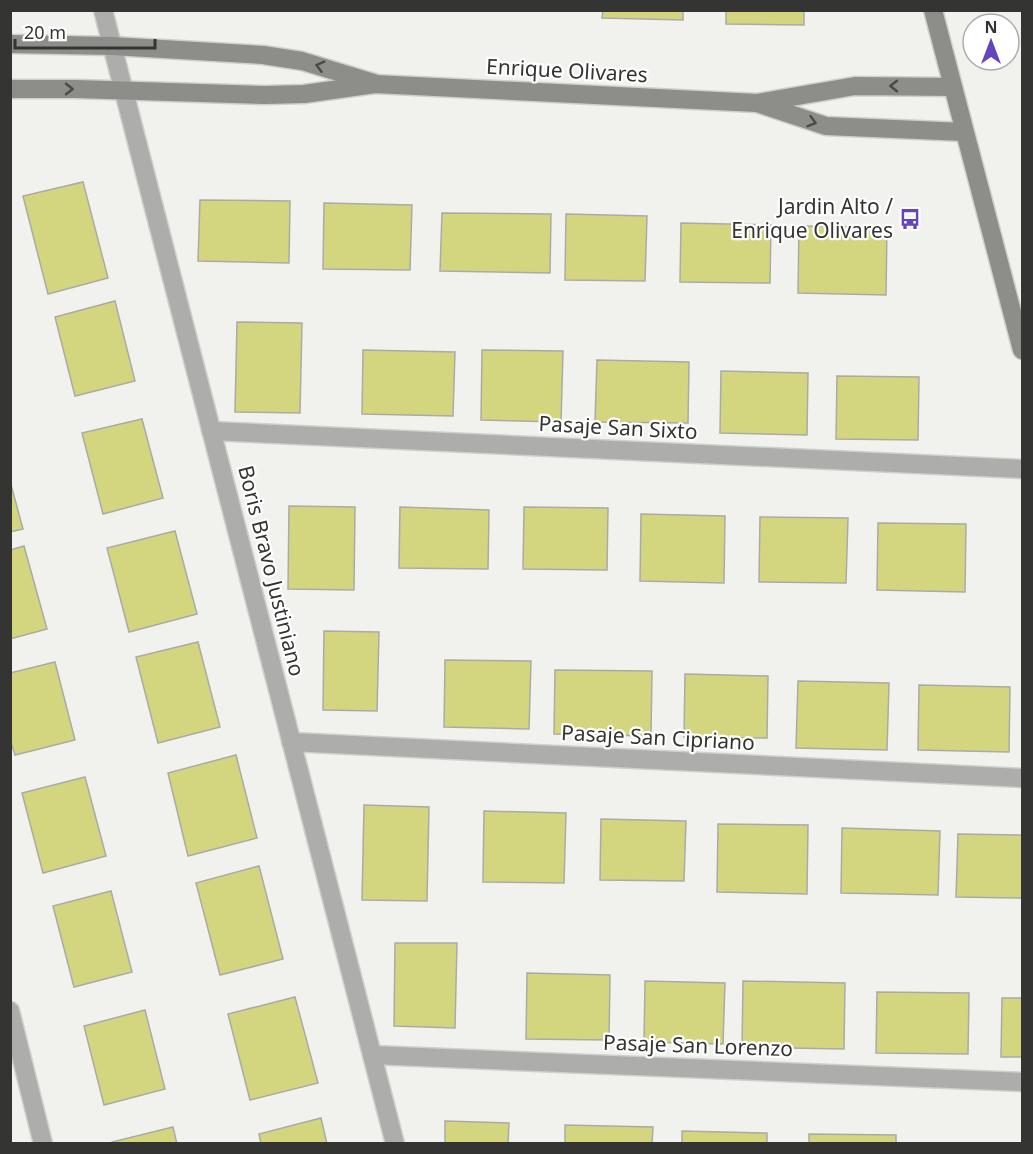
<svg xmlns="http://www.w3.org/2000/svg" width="1033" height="1154" font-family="'Noto Sans',sans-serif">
	<rect width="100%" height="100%" fill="#f1f2ed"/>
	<g fill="#d3d67e" stroke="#ababa6" stroke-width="1.5">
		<polygon points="603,10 683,10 683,20 602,18"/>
		<polygon points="726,10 804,10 804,25 726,24"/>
		<polygon points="83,182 108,278 48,294 23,196"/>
		<polygon points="200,200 290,201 289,263 198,261"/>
		<polygon points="324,203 412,205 410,270 323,269"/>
		<polygon points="442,213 551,214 550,273 440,271"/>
		<polygon points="566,214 647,216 645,281 565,280"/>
		<polygon points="681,223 771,225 770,283 680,282"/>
		<polygon points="799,226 887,227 886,295 798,293"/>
		<polygon points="115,301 135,381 75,396 55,317"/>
		<polygon points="237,322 302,323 300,413 235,412"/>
		<polygon points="363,350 455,352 453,416 362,414"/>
		<polygon points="482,350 563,351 561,422 481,420"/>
		<polygon points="597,360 689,362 688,423 595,422"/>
		<polygon points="721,371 808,373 807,435 720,433"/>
		<polygon points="837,376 919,377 918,440 836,439"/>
		<polygon points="142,419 163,498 103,514 82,433"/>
		<polygon points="10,481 23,529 10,532"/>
		<polygon points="289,506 355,507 354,590 288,589"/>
		<polygon points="400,507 489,510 488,569 399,568"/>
		<polygon points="524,507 608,508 607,570 523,569"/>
		<polygon points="641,514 725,516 724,583 640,581"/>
		<polygon points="760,517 848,518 846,583 759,582"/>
		<polygon points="878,523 966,524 965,592 877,590"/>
		<polygon points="175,531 197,614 129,632 107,548"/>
		<polygon points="24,546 47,629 10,639 10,550"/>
		<polygon points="324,631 379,632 377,711 323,710"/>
		<polygon points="198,642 220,727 158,743 136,657"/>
		<polygon points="445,660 531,661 529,729 444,727"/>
		<polygon points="55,662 75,740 15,755 10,739 10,673"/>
		<polygon points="555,670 652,671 651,736 554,734"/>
		<polygon points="685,674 768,676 767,738 684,737"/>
		<polygon points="798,681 889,683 887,750 796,748"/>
		<polygon points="919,685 1010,687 1009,752 918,750"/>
		<polygon points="236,755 257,838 188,856 168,773"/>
		<polygon points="85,777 106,856 43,873 22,793"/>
		<polygon points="364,805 429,807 427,901 362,900"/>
		<polygon points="484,811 566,813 564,883 483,882"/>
		<polygon points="601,819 686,821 684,881 600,880"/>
		<polygon points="718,824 808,825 807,894 717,892"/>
		<polygon points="842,828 940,831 938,895 841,893"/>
		<polygon points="958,834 1022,835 1022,898 956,897"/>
		<polygon points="259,866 283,959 220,975 196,883"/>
		<polygon points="111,891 132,972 74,987 53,906"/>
		<polygon points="395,943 457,943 455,1028 394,1026"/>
		<polygon points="527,973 610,975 609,1040 526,1039"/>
		<polygon points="645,981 725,983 723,1044 644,1042"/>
		<polygon points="743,981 845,983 844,1049 742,1047"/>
		<polygon points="877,992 969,993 968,1054 876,1053"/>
		<polygon points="295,997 318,1083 250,1100 228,1014"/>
		<polygon points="1002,998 1022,998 1022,1057 1001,1057"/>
		<polygon points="145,1010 165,1089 104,1105 84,1026"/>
		<polygon points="321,1118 327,1144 261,1144 259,1134"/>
		<polygon points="445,1121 509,1123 508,1144 445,1144"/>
		<polygon points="565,1125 653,1127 652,1144 565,1144"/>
		<polygon points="173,1127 177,1144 112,1144 112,1142"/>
		<polygon points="682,1131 767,1133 767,1144 682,1144"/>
		<polygon points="809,1134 896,1135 896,1144 809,1144"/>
	</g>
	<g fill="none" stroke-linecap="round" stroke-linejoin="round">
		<defs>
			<g id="street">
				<polyline points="103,10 395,1144"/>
				<polyline points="211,431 1022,469"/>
				<polyline points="291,742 1022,778"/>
				<polyline points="10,1011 43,1144"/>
				<polyline points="372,1055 1022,1082"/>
			</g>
			<g id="secondary">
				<polyline points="933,10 1022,350"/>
				<polyline points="10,44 112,46 263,55 302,61 374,83"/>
				<polyline points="10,89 76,89 265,95 304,94 375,84 757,103 855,86 953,87"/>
				<polyline points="757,103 826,126 964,132"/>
			</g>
		</defs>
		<use href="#street" stroke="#cfd0cb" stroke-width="21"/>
		<use href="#secondary" stroke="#cfd0cb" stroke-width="21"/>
		<use href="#street" stroke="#adaeab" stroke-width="18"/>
		<use href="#secondary" stroke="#8d8d8a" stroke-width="18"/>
	</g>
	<defs><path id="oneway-chevron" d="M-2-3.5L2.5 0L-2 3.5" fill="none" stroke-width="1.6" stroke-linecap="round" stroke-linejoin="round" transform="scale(1.5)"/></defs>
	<g stroke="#4a4a48">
		<use href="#oneway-chevron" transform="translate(320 66) rotate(-165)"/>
		<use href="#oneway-chevron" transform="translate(894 86) rotate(180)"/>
		<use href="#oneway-chevron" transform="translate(69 89)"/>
		<use href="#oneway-chevron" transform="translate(812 122) rotate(16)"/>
	</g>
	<defs>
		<symbol id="bus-bare" viewBox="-9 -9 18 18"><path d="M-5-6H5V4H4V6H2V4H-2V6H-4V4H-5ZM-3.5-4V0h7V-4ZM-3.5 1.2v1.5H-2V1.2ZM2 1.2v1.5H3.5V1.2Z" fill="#6445be" stroke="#fff" stroke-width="2.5" paint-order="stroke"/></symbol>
	</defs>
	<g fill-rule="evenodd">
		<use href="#bus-bare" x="895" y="204" width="30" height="30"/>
	</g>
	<g text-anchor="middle" stroke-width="4.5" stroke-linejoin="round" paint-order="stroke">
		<g font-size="21" fill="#343432" stroke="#fff">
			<text transform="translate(567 71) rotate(3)" y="7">Enrique Olivares</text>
			<text transform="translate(618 428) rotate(3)" y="7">Pasaje San Sixto</text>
			<text transform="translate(271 571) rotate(76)" y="7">Boris Bravo Justiniano</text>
			<text transform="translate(658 738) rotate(3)" y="7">Pasaje San Cipriano</text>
			<text transform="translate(698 1046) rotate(2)" y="7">Pasaje San Lorenzo</text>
		</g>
		<g font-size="21" fill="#343432" stroke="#fff" text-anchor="end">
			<text x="893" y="214">Jardin Alto /<tspan x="893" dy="24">Enrique Olivares</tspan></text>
		</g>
	</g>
	<rect width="1033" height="1154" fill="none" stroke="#343432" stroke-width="24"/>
	<g transform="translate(991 42)"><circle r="28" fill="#ffffff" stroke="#aeaead" stroke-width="1.5"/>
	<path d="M0-4.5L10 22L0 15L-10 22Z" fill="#6445be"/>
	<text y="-9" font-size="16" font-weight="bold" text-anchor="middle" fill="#343432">N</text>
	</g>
	<path d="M15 39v9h140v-9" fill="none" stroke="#343432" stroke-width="3"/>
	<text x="24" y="39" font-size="18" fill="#343432" stroke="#ffffff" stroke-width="4.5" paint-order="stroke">20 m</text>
</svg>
